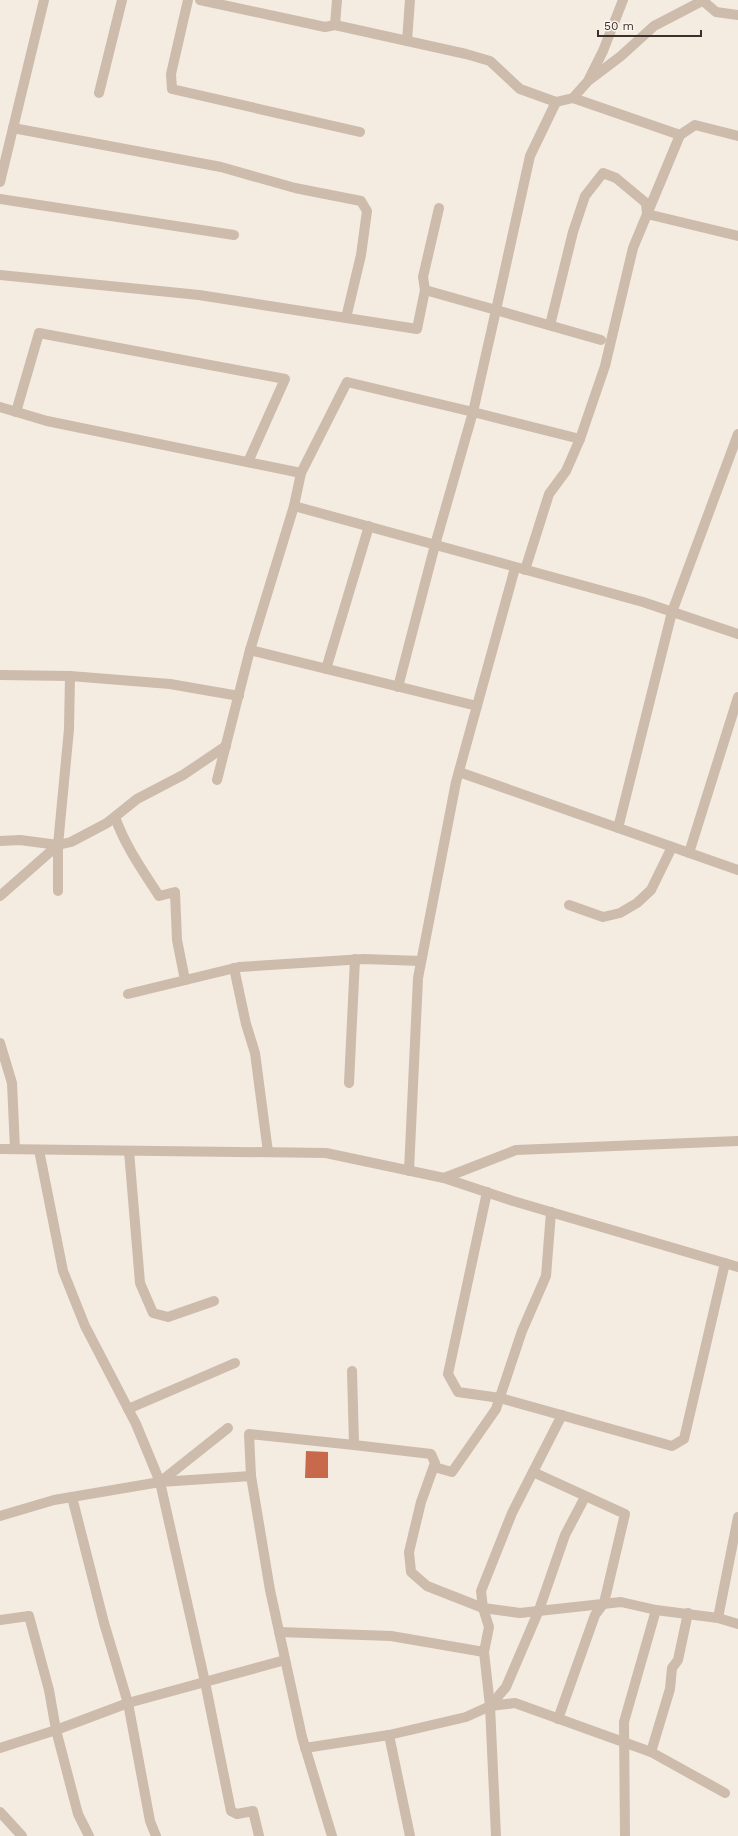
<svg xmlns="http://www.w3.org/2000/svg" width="738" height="1836" font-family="'Work Sans',sans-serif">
	<rect width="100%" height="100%" fill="#f4ebe1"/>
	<polygon fill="#c8694b" points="306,1451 328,1452 328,1478 305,1478"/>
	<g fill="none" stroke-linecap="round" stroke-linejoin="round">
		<g stroke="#cdbbac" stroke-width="10">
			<polyline points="188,0 171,74 172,89 360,132"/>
			<polyline points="200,0 325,27 335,25 466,54 490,61 520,89 556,102 573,98 680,135"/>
			<polyline points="702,0 716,12 738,15"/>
			<polyline points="335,25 337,0"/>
			<polyline points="407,41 410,0"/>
			<polyline points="589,79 603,51 623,0"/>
			<polyline points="99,93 122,0"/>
			<polyline points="573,98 588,81 621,56 654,26 702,1"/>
			<polyline points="556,102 530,156 496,310 601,340"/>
			<polyline points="13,128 221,167 295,188 361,201 367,211 361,255 346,318"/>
			<polyline points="0,182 44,0"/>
			<polyline points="0,199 234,235"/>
			<polyline points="0,275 199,295 417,329 425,290 496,310 473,412 435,545 398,687"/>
			<polyline points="425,290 423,277 439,208"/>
			<polyline points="550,325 573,232 585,196 603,173 616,178 646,203 647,214 738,236"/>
			<polyline points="0,407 47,421 301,473 294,506 643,602 738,634"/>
			<polyline points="16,412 39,333 285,379 248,462"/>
			<polyline points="301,473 347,382 473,412 580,439"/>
			<polyline points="525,570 549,494 566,471 580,439 605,366 633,248 680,135 695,125 738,136"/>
			<polyline points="250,650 477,706"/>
			<polyline points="326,669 369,526"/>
			<polyline points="0,675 70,676 170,684 239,696"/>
			<polyline points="459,772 738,870"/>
			<polyline points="217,780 250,650 294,506"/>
			<path d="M115,817C125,846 143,871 159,896L175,892L177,940L185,980"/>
			<polyline points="618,828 672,612 738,434"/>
			<polyline points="0,841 20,840 58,845 71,842 107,823 137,799 183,775 226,746"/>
			<polyline points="689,853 738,697"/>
			<polyline points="58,891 58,845 69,729 70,676"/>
			<polyline points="0,896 58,845"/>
			<polyline points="569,905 603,917 620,913 637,903 651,890 672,847"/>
			<polyline points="234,968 246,1024 255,1053 268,1152"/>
			<polyline points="128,994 239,967 364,959 421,961"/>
			<polyline points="0,1043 12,1083 15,1149"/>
			<polyline points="349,1083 355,959"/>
			<polyline points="39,1150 63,1271 85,1326 136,1424 160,1482 205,1682 231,1811 237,1814 253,1811 259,1836"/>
			<polyline points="129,1151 140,1283 153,1313 168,1317 214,1301"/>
			<polyline points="409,1171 418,978 456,782 515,568"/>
			<polyline points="444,1178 516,1150 738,1141"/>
			<polyline points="487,1192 448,1374 458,1392 500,1398 672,1446 684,1439 725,1263"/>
			<polyline points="128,1409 235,1363"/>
			<polyline points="354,1445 431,1454 435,1463 421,1502 409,1552 411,1572 427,1586 483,1608 520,1613 621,1602 656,1610 718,1618 738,1624"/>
			<polyline points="434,1467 452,1472 496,1409 522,1331 546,1276 551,1212"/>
			<polyline points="533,1472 625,1514 604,1603 595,1615 558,1719"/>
			<polyline points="251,1476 249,1434 354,1445 352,1371"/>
			<polyline points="160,1482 228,1428"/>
			<polyline points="72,1497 104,1623 128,1703 150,1821 156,1836"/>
			<polyline points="0,1516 54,1500 160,1482 251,1476 270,1590 302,1737 332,1836"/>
			<polyline points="718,1618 738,1517"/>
			<polyline points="0,1620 29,1616 49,1690 56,1730 78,1814 89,1836"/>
			<polyline points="279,1632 391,1636 484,1652"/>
			<polyline points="490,1706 506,1687 539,1610 565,1535 585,1497"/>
			<polyline points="389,1735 410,1836"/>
			<polyline points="0,1748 56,1730 128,1703 285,1660"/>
			<polyline points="305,1748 389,1735 466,1717 490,1706 515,1703 651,1752 725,1793"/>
			<polyline points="651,1752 670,1689 672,1668 678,1660 688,1613"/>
			<polyline points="0,1812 22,1836"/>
			<polyline points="496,1836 490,1706 484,1652 489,1627 483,1608 481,1591 512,1513 562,1415"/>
			<polyline points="625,1836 624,1722 656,1610"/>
		</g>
		<polyline stroke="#cdbbac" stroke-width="10" points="0,1149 326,1153 444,1178 513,1201 738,1267"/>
	</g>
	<path d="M598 30v6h103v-6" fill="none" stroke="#3b302b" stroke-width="2"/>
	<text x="604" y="30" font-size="12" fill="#3b302b" stroke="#fbf5ee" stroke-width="3" paint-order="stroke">50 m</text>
</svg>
